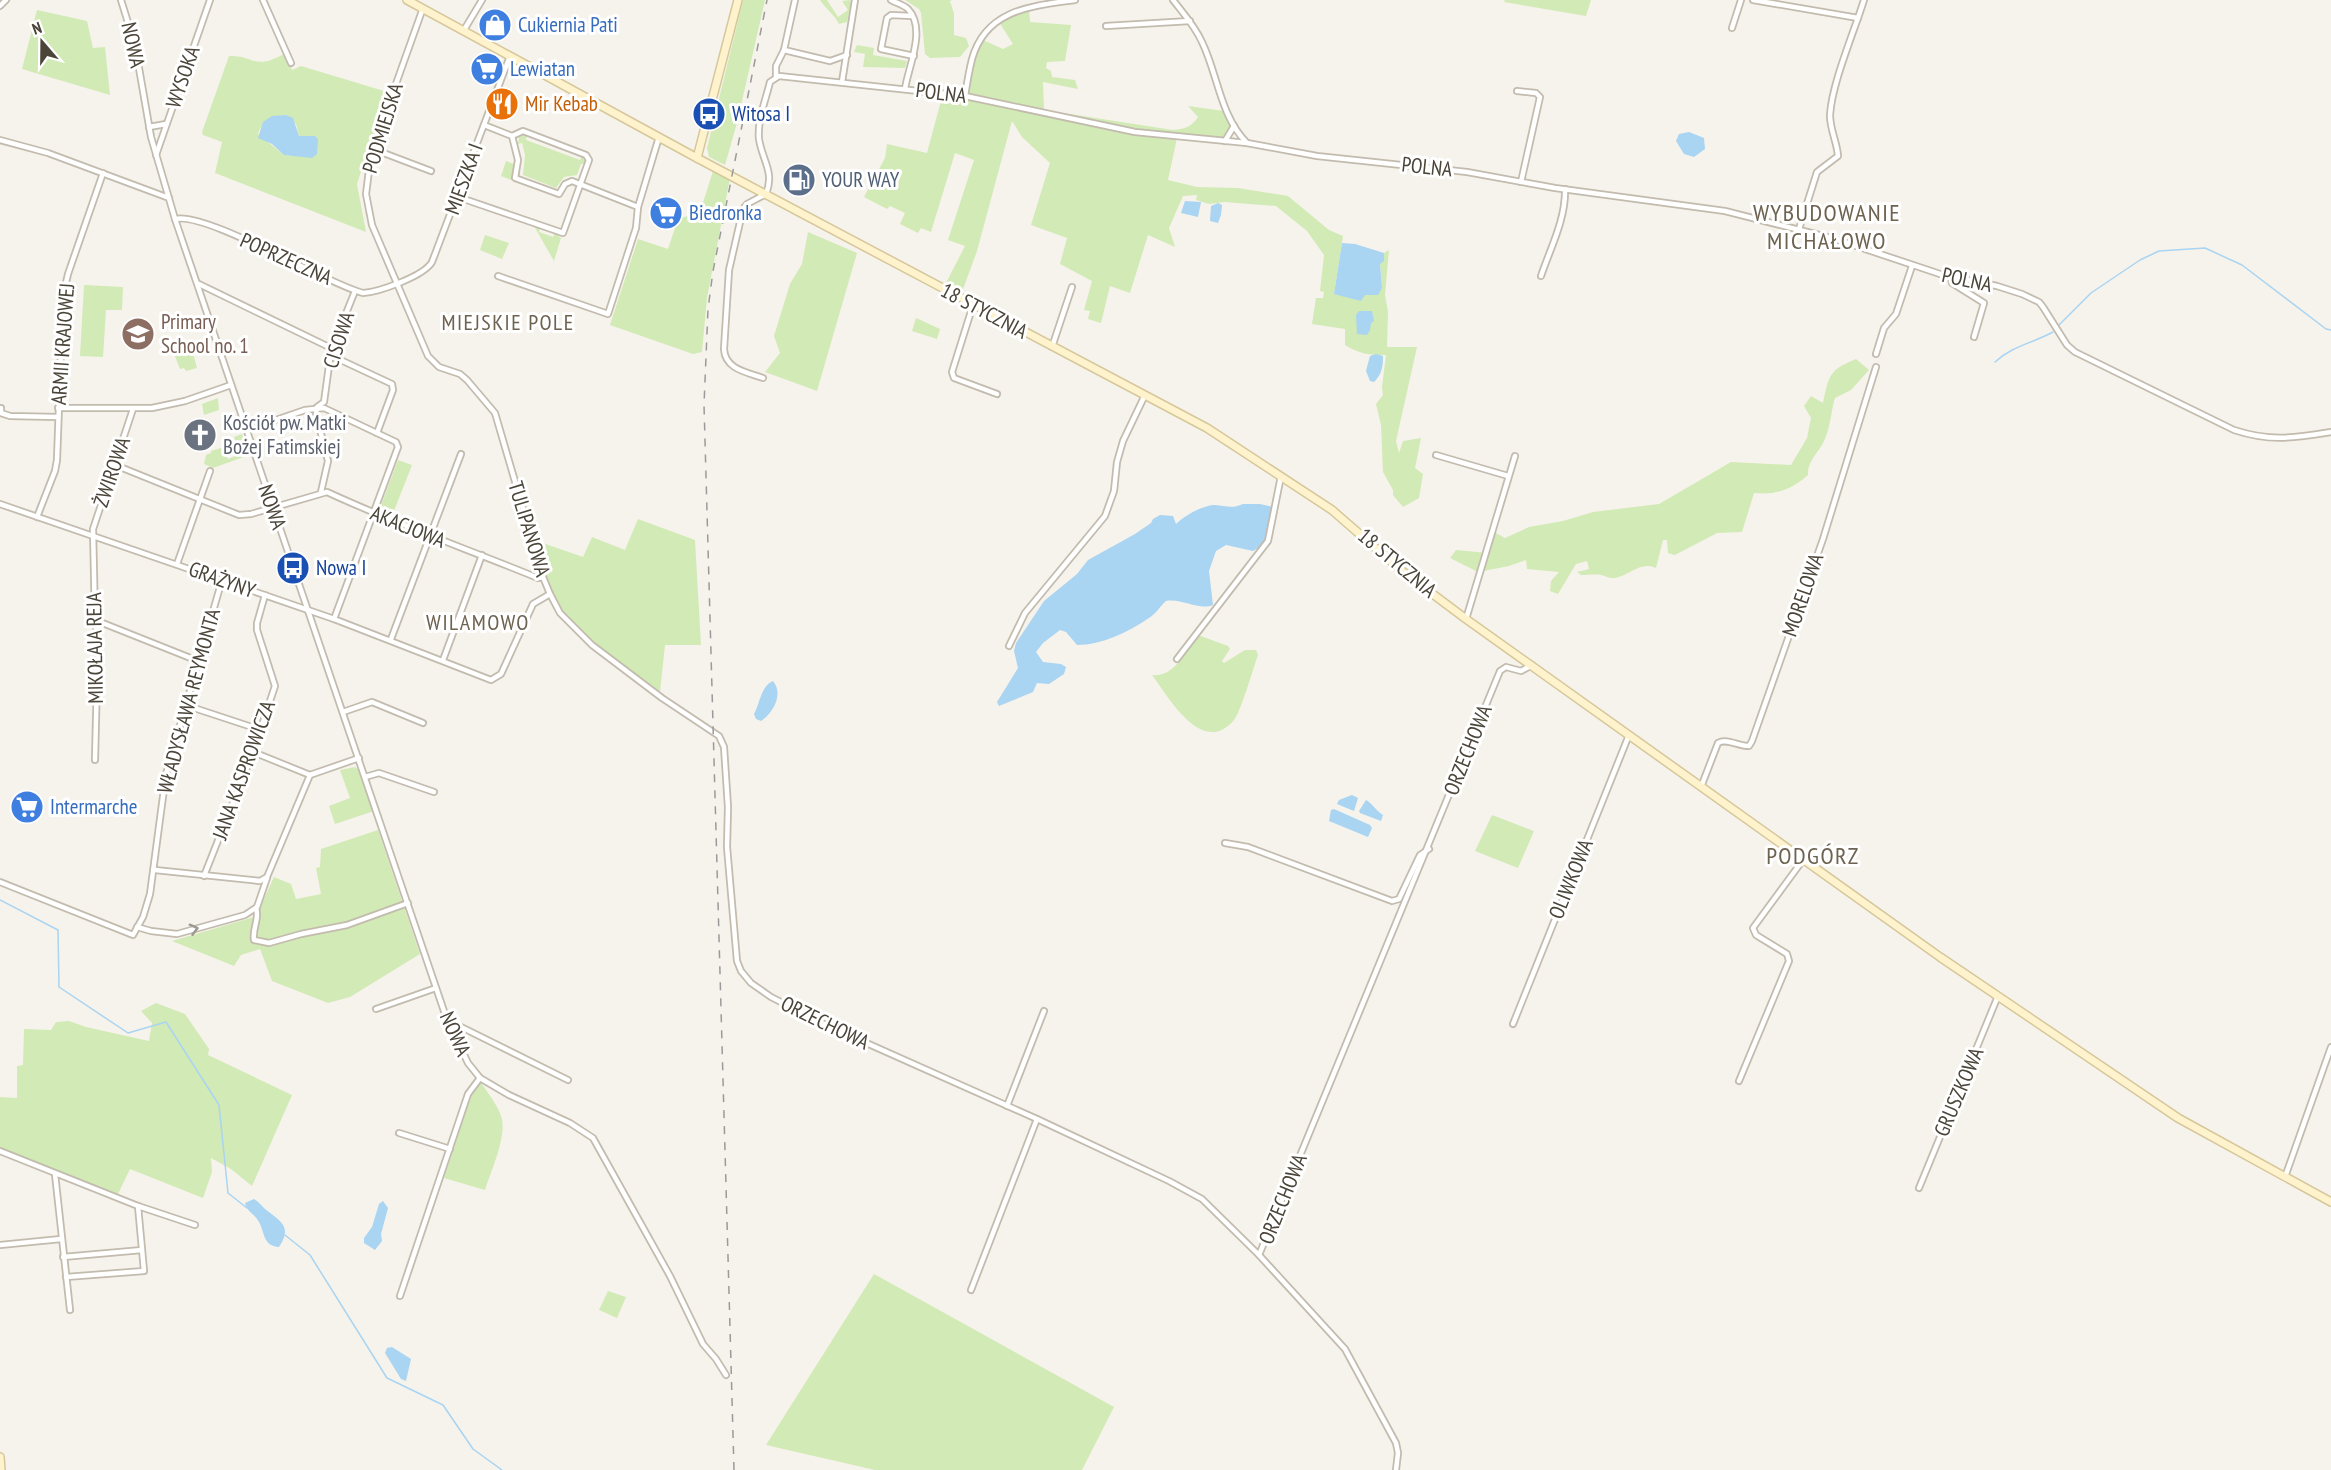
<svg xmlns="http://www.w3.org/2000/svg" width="2331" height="1470" font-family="'PT Sans Narrow',sans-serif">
	<rect width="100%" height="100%" fill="#f6f3ec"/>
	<g fill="#d2eab5" fill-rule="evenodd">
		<polygon points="743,0 765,0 737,123 725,165 709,157 707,148"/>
		<path d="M820,0H827L838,17L848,10L842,1L850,0L852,4L853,14H849L847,22L839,24C834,14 826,9 820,0Z"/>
		<polygon points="905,0 952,0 950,1 954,14 954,35 966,38 969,46 960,57 930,58 925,54 921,13 919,9"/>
		<polygon points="1505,0 1591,0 1586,16 1504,2"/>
		<path d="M1029,9L1030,22L1071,25L1065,61L1047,62L1046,68L1051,71L1052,77L1075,80L1078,89L1043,82L1044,110L1173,130C1184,129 1192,127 1198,117L1188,106L1224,111L1230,125L1228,134L1223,139L1136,129L966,93L974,57L983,40L1003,49L1013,44L999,22Z"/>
		<polygon points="37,10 87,21 93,48 105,47 110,95 22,69"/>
		<polygon points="857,45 874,48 873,55 907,61 905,68 863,67 865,54 854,52"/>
		<path d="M284,54L292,70L301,66L384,91L386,95L357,184L366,232L215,173L222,142L203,135L202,132L229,56C255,55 253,71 284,54ZM286,115L296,124L299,136H304L313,157L284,155L258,134C263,120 271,116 286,115Z"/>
		<path d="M942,97C1021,105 1098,131 1177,138L1168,180L1197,187L1238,188L1288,196L1329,230L1343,236L1334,294L1365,295L1382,288L1380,263L1384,261V253L1389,250L1385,295L1388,312L1387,347H1417L1396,441L1399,453L1403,441L1421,438L1415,468L1423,474L1419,498L1403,507L1393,495V490L1383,472L1381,425L1376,404L1383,395L1382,387L1386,355C1369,355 1359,354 1345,345V329L1312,324L1316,298H1323L1324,292L1320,291L1324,255L1307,231L1276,206L1224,202L1209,204L1196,200L1197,195L1183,196L1169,228L1175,247L1148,235L1130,293L1110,286L1101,323L1088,319L1090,311L1084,310L1092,281L1060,264L1067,238L1031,225L1050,163L1022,137L1012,121L977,251L962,292L946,283L965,246L948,240L974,160L955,153L931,232L921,228L918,233L900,224L905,213L890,206L887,209L864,197L885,158L887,144L927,153Z"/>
		<polygon points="525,135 527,136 526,140 580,160 582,156 585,157 586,162 585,164 581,164 577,175 564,177 556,188 523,175 525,155 522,143 518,144 519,137"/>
		<polygon points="506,161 516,165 511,180 501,176"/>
		<polygon points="714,168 730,178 707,298 702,352 693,354 610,325 638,239 668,249 678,219 700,212"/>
		<polygon points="534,226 540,228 539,232 553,237 555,233 561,238 554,261"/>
		<polygon points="808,232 857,253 817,391 765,372 780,353 774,336 790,284 802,264"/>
		<polygon points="485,235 509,243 502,259 480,250"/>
		<polygon points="84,285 123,287 122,310 106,310 103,357 80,356"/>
		<polygon points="916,318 940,329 937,339 912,331"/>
		<polygon points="188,351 193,353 197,368 186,371 184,368 180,369 175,356"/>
		<path d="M1856,359L1869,370L1851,390L1835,398C1831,411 1830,429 1824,441C1819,452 1807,461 1808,475C1791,490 1776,495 1754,493L1742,532L1717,533L1675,555L1668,553L1667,540H1663L1656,568C1640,561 1631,575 1615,578C1610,579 1606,576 1601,575C1595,574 1587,575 1581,575L1577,572L1589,569L1587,561L1576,564L1558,594L1550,591L1551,581L1559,572L1527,569L1526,560L1509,566L1478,572L1450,558L1456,550L1488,553L1494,532L1505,538L1529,527L1563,521L1593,512L1659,504L1731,462L1791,465L1807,438L1811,418L1804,406L1811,396L1823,403C1829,375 1829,370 1856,359Z"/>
		<polygon points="218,398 219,410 204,415 202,404"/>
		<polygon points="242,434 249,455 213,468 204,464 206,455 211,453 211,451 224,447 228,459 240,454 234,437"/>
		<polygon points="398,460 412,465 392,516 379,511"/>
		<path d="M638,519L695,540L701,645H665L660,692C628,668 564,627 549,590C543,575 541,557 537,541L583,557L592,537L625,550Z"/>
		<path d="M1198,635L1228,646L1230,649L1222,661L1224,663L1245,650H1256L1258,655C1253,669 1241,711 1234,720C1202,758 1168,696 1152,675C1174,678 1187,650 1198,635Z"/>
		<polygon points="355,767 359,770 374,811 335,824 329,806 350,798 340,770"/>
		<polygon points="1492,815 1534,831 1518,868 1475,851"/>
		<polygon points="378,830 420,954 350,997 328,1003 272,981 260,949 241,955 234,966 172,941 254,917 258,912 274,877 291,884 296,899 321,894 316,868 320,867 321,849"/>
		<polygon points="156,1003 185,1014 209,1049 208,1055 292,1095 252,1186 231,1169 211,1158 212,1172 203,1198 130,1169 118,1194 0,1149 0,1097 17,1098 17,1066 23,1065 24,1029 51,1030 56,1022 69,1021 86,1027 149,1041 152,1023 141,1011"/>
		<path d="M477,1083H481C488,1093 497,1104 501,1116C508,1134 491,1171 485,1190L444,1178L472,1093Z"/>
		<polygon points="874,1274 1114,1407 1082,1470 875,1470 766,1445"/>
		<polygon points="608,1291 626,1297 617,1318 599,1310"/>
	</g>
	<g fill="#a9d4f2">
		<polygon points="286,115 293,118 299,136 315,136 318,139 317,154 312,158 284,155 272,144 258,138 263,122 272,116"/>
		<polygon points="1689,132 1704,138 1705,149 1694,157 1684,154 1676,141 1679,134"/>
		<polygon points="1185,201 1201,202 1198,217 1181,213"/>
		<polygon points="1218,203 1222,205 1221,215 1218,223 1210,221 1211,206"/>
		<polygon points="1342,243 1355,244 1384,253 1384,261 1380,264 1382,288 1378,295 1365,295 1361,301 1334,294"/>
		<polygon points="1359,311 1372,311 1374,321 1371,323 1370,330 1367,335 1357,334 1356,315"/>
		<path d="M1376,354L1383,356C1383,366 1382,374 1374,382L1370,381L1366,371L1370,356Z"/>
		<path d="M1243,504H1260L1273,507C1270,523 1270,543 1253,551L1226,545L1216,551L1209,571L1213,605C1199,611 1182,598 1166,601C1160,606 1156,614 1149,618C1128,632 1102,645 1077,645L1066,632L1060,630L1043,643L1036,652L1043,662L1061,664L1066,667L1064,674L1049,684L1037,683L1033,692L999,706L997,702L1018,668L1014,651L1016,643L1044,601L1077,574L1088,560L1135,534L1151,523L1153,519L1160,515L1173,516L1176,524C1184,516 1203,505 1215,505C1226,506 1232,509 1243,504Z"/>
		<path d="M773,681C784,694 773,713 761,721L756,719L754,714C760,703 761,686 773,681Z"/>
		<polygon points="1352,795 1358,798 1354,811 1337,804 1339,800"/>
		<path d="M1366,800C1372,803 1375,810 1383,815L1381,821L1360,813L1359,811Z"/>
		<polygon points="1334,809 1370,825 1372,828 1368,837 1329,821 1331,810"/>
		<path d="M254,1199C259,1202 261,1205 265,1209C280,1221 293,1226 279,1247C263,1246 265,1233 259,1222C255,1214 246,1211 245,1203Z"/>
		<polygon points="383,1201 388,1208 381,1234 382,1241 375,1250 364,1243 364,1238 372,1227 379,1204"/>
		<polygon points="392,1347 411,1359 406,1381 401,1379 385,1353 387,1348"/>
	</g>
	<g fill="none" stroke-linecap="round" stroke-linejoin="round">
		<g stroke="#a9d4f2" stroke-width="1.5">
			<polyline points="2059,325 2091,293 2140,260 2159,251 2205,248 2242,265 2326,329 2331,330"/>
			<path d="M1995,362C2012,346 2033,343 2053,332"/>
			<polyline points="0,900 58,930 59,987 128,1033 166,1022 219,1105 228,1193 247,1208"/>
			<polyline points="285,1235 310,1255 387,1378 443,1405 473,1449 502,1470"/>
		</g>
		<defs>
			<g id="street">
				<polyline points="121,0 135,45 151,137 175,219 447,1020 468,1063 480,1078 509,1095 570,1123 593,1138 670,1276 703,1344 716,1359 726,1375"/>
				<polyline points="263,0 291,63"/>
				<path d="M891,0C896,3 904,5 908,9C927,29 908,67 905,89"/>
				<path d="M1173,0C1183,13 1195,26 1202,42C1218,75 1220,116 1247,143"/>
				<polyline points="1753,0 1858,18"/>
				<polyline points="0,6 6,0"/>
				<polyline points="423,8 371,154 366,194 372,225 428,356 439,367 460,374 467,380 495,413 543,577 550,594 560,613 592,645 662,698 719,736 724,747 728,807 727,847 737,961 741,971 751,983 771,997 826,1025 1037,1119 1169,1181 1202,1199 1259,1255 1500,671 1506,667 1521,671 1532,665"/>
				<polyline points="912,16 891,15 887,18 881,49 914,56"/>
				<polyline points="1106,26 1190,21"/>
				<polyline points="1732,28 1741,0"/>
				<polyline points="464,30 482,0"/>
				<polyline points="784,50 830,61 847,55"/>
				<polyline points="776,77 776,66 784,50 795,0"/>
				<polyline points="842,82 855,0"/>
				<polyline points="1517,91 1536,93 1540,97 1521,182"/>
				<path d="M965,96C967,83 969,71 972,59C986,9 1032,6 1075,0"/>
				<polyline points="149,127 166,124"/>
				<polyline points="512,136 518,160 515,178 559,194 565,184 572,181 638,207"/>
				<polyline points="0,140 48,153 169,198"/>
				<polyline points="1225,141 1234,126"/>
				<polyline points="373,149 431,171"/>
				<polyline points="156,155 210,0"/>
				<polyline points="458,197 563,233 589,160 586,155 523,131 512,136 484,125"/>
				<path d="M175,219C206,211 324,283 363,293C379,292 424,276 432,262L510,56"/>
				<path d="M1799,229L1817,172L1838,156C1837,142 1830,130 1830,115C1832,83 1854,32 1864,0"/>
				<polyline points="498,276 608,314 636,228 638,207 659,137"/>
				<path d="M1541,276C1550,249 1566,219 1565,189"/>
				<polyline points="1951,277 1952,283 1984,303 1974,337"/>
				<polyline points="199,284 331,348"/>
				<polyline points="973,305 952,372 954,378 997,394"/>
				<polyline points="1052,347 1072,287"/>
				<polyline points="1876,354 1884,328 1896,314 1912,266"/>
				<polyline points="330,355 392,384 393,390 377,433"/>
				<path d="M763,378C746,372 725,369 724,349L729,270L743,209L747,204L766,194C775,172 762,160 759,139C757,121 766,99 770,82L779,76L965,96L1135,132L1247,143L1317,156L1467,172L1555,188L1725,211L1835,239L1943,275L1997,286L2022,294L2039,302L2043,307L2067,345L2075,352L2234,430C2271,442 2293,438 2331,432"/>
				<polyline points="1,408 1,413 10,416 58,417"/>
				<polyline points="58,408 152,408 185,401 231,385"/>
				<polyline points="247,430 305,410 324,408 396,442 398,447 334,619"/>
				<polyline points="1436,455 1508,476"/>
				<path d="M115,465L239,515L251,514L327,492C396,524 467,549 538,578L543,577"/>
				<polyline points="321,492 328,461 316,414 317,407 324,402 331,351 355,291"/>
				<polyline points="0,504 334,619 491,680 501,674 533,604 550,594"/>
				<polyline points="37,517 55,471 57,460 63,296 68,274 103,173"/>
				<polyline points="177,564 210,471"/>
				<polyline points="1466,619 1515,456"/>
				<polyline points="95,620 198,661"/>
				<polyline points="391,639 461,454"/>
				<polyline points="1009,646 1025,613 1105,516 1114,491 1117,462 1123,441 1145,395"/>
				<polyline points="1177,659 1268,541 1281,476"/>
				<polyline points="443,660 482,555"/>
				<polyline points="185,705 261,730"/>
				<polyline points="343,712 372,702 423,723"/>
				<polyline points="253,752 310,775"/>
				<polyline points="95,760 98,640 95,620 93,529 133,409"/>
				<polyline points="365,777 379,773 434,792"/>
				<path d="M1701,787L1718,743C1727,738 1738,746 1749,746L1752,741L1823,539L1876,367"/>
				<polyline points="1225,843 1248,847 1392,901 1399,899 1420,855 1429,849"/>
				<polyline points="155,870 260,881 267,877 310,775 359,758"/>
				<polyline points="204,876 253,752 275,686 257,630 257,623 265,595"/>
				<polyline points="0,882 133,935 143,917 150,894 166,774 222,580"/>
				<path d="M256,908C260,919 252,928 254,940L269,943L301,934L347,925L408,903"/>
				<polyline points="137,927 151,931 177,934 245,915 257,907 267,878"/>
				<polyline points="376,1009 436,988"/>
				<polyline points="447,1020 568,1080"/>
				<polyline points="1513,1024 1629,735"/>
				<polyline points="1739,1081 1789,961 1787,954 1756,935 1753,928 1803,860"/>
				<polyline points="1007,1106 1044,1011"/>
				<polyline points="399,1133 450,1149"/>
				<polyline points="0,1151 138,1206 195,1225"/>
				<polyline points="55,1174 70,1310"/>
				<polyline points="2285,1177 2331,1047"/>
				<polyline points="1919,1188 1998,996"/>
				<polyline points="0,1245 61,1239"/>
				<polyline points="1259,1255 1345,1349 1396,1443 1398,1453 1396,1470"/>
				<polyline points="63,1257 142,1250"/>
				<polyline points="66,1277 144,1271 138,1206"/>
				<polyline points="971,1290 1037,1119"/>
				<polyline points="400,1296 468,1094 480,1078"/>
			</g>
			<g id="secondary">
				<polyline points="407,0 697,158 1207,428 1332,510 1402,571 1466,619 1940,957 2178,1118 2331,1202"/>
				<polyline points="697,158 738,0"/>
				<polyline points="0,1457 1,1470"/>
			</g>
		</defs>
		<use href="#street" stroke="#c2bbae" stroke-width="8"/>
		<use href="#secondary" stroke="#d6c79b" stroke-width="10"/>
		<use href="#street" stroke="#fff" stroke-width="4.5"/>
		<use href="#secondary" stroke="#fff3cd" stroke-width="7"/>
		<polyline stroke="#9a9a9a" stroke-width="1.5" stroke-dasharray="8 8" stroke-linecap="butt" points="734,1470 704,405 708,309 713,271 767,0"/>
	</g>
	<defs><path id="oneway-chevron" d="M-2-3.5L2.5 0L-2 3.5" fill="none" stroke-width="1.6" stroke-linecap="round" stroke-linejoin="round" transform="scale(1.5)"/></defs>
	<use stroke="#9c9892" href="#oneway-chevron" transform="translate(194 929) rotate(-15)"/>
	<defs>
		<symbol id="shop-disc" viewBox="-11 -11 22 22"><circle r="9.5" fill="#3f7fe0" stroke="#fff"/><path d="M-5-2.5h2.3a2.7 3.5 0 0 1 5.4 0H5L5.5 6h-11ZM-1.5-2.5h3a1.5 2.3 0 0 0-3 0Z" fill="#fff"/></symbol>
		<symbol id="supermarket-disc" viewBox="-11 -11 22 22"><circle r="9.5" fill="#3f7fe0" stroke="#fff"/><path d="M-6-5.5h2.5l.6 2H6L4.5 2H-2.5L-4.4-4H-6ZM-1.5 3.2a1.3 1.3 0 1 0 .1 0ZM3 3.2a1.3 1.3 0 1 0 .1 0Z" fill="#fff"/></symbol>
		<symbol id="restaurant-disc" viewBox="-11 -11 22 22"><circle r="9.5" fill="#e8710a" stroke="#fff"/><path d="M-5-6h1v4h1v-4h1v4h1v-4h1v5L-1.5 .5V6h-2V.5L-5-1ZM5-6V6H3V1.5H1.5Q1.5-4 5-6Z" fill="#fff"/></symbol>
		<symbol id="bus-disc" viewBox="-11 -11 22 22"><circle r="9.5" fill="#1a4fb4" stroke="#fff"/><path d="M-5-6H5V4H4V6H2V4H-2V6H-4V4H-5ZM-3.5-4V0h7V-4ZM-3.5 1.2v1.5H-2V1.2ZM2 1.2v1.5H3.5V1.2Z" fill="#fff"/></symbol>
		<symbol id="fuel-disc" viewBox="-11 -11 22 22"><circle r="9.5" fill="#5c6f8a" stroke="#fff"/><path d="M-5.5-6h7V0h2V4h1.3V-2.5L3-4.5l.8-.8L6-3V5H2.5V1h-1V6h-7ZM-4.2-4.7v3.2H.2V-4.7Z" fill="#fff"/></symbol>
		<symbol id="school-disc" viewBox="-11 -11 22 22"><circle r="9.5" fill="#8d6e63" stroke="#fff"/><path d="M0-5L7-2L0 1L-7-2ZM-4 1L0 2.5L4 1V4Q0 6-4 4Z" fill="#fff"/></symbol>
		<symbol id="church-disc" viewBox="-11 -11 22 22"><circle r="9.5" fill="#6b7280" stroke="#fff"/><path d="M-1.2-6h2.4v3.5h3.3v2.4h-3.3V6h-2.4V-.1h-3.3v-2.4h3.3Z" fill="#fff"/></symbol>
	</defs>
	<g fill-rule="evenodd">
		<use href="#shop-disc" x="476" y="6" width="38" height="38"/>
		<use href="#supermarket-disc" x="468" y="50" width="38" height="38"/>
		<use href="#restaurant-disc" x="483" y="85" width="38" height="38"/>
		<use href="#bus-disc" x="690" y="95" width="38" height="38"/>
		<use href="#fuel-disc" x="780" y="161" width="38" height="38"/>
		<use href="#supermarket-disc" x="647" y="194" width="38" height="38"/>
		<use href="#school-disc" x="119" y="315" width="38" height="38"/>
		<use href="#church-disc" x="181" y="416" width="38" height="38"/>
		<use href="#bus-disc" x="274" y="549" width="38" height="38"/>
		<use href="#supermarket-disc" x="8" y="788" width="38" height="38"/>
	</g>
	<g text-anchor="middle" stroke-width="6" stroke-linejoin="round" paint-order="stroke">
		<g font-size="21" fill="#366cbe" stroke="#fff" text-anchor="start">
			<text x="518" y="32">Cukiernia Pati</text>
			<text x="510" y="76">Lewiatan</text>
			<text x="689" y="220">Biedronka</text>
			<text x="50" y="814">Intermarche</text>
		</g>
		<g font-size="21" fill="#4b4439" stroke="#fff">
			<text transform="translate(133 45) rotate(78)" y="7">NOWA</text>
			<text transform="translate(183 77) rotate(-71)" y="7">WYSOKA</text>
			<text transform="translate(941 93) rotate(7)" y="7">POLNA</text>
			<text transform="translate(383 128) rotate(-73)" y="7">PODMIEJSKA</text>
			<text transform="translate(1427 167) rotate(6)" y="7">POLNA</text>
			<text transform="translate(464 179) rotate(-70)" y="7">MIESZKA I</text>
			<text transform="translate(286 259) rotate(24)" y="7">POPRZECZNA</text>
			<text transform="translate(1967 280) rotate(12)" y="7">POLNA</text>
			<text transform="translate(984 311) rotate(28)" y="7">18 STYCZNIA</text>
			<text transform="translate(339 340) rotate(-72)" y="7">CISOWA</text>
			<text transform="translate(63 344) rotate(-86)" y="7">ARMII KRAJOWEJ</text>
			<text transform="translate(112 472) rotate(-71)" y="7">ŻWIROWA</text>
			<text transform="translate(272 507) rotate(71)" y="7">NOWA</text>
			<text transform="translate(408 527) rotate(22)" y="7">AKACJOWA</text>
			<text transform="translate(529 529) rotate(73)" y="7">TULIPANOWA</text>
			<text transform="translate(1397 563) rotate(40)" y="7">18 STYCZNIA</text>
			<text transform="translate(222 580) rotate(20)" y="7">GRAŻYNY</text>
			<text transform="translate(1803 595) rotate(-71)" y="7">MORELOWA</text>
			<text transform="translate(95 648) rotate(-91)" y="7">MIKOŁAJA REJA</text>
			<text transform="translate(189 701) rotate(-75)" y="7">WŁADYSŁAWA REYMONTA</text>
			<text transform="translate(1468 750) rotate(-68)" y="7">ORZECHOWA</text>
			<text transform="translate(244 770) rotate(-70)" y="7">JANA KASPROWICZA</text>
			<text transform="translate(1571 879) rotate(-68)" y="7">OLIWKOWA</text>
			<text transform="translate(825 1023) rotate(26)" y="7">ORZECHOWA</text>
			<text transform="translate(455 1034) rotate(66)" y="7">NOWA</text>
			<text transform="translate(1959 1092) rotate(-67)" y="7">GRUSZKOWA</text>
			<text transform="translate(1283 1199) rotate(-68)" y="7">ORZECHOWA</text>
		</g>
		<g font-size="21" fill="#c56008" stroke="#fff" text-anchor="start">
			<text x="525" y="111">Mir Kebab</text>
		</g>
		<g font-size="21" fill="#164399" stroke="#fff" text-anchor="start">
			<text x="732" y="121">Witosa I</text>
			<text x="316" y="575">Nowa I</text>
		</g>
		<g font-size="21" fill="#4e5e75" stroke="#fff" text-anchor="start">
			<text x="822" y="187">YOUR WAY</text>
		</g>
		<g font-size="21" fill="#785e54" stroke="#fff" text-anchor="start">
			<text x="161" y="329">Primary<tspan x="161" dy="24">School no. 1</tspan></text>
		</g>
		<g font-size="21" fill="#5b616d" stroke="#fff" text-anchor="start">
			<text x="223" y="430">Kościół pw. Matki<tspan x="223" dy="24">Bożej Fatimskiej</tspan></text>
		</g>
		<g font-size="22" letter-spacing="1.5" fill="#6e6250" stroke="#fff">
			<text x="508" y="330">MIEJSKIE POLE</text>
			<text x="478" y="630">WILAMOWO</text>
		</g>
		<g font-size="24" letter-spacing="1.5" fill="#6e6250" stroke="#fff">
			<text x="1827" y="221">WYBUDOWANIE<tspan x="1827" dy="28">MICHAŁOWO</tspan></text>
			<text x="1813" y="864">PODGÓRZ</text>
		</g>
	</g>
	<g transform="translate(42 42) rotate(340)" stroke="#ffffff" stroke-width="4.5" paint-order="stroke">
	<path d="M0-4.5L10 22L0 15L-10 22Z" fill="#4b4439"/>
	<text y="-9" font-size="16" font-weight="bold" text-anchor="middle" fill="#4b4439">N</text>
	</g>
</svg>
